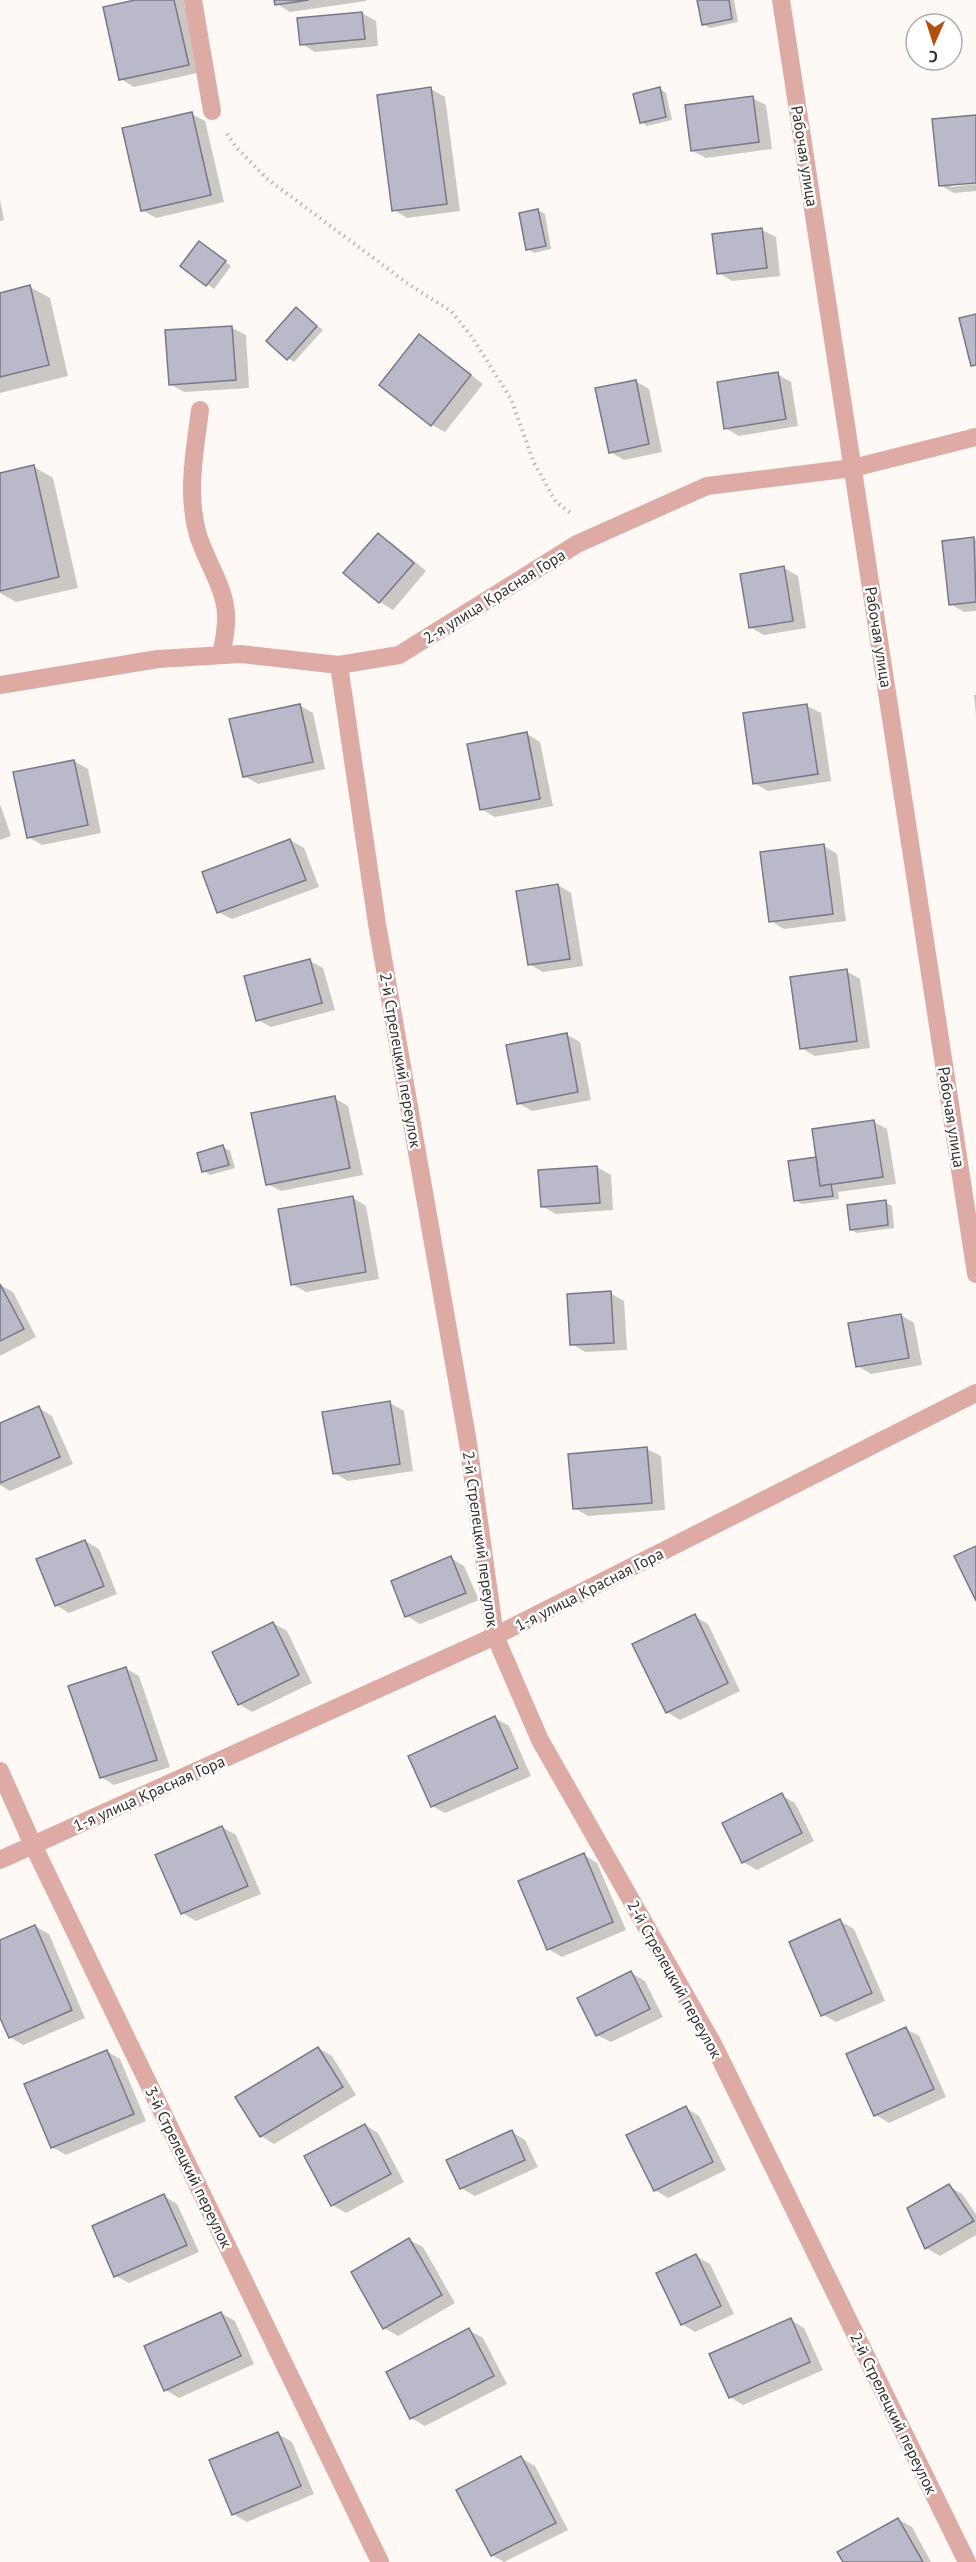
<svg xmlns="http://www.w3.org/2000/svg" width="976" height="2562" font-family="'PT Sans',sans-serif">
	<rect width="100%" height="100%" fill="#fef9f4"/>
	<g fill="#0003">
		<polygon points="142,0 184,0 202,72 134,87 121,79"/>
		<polygon points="276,0 366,0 366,1 290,12 277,4"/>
		<polygon points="698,0 734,0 738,22 710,28 703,24"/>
		<polygon points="362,13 376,21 378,46 315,52 302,44"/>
		<polygon points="431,89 445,97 460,211 407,218 394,210"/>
		<polygon points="660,89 666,93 672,120 647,126 641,122"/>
		<polygon points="752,98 766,105 772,149 706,158 693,151"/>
		<polygon points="192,114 205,121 224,202 156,218 142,210"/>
		<polygon points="976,117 976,181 951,183 951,187 976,184 976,191 954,193 940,185"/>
		<polygon points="0,200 4,220 0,221"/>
		<polygon points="538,210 545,214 551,249 534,253 528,249"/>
		<polygon points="762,230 776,237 780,276 732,281 719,273"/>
		<polygon points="206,246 231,266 214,289 182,266"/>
		<polygon points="30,287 50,298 68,376 0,393 0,294"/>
		<polygon points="296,309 323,330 294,362 288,358"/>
		<polygon points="232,328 246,335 249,388 184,392 170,384"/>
		<polygon points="419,336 483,384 445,432 432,425"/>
		<polygon points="777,374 791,382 798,426 739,436 725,428"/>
		<polygon points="635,381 649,389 662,452 624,460 610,452"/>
		<polygon points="34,467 53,478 78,588 16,602 0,593 0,474"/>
		<polygon points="378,535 392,543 426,571 393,610 380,602"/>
		<polygon points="974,539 976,540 976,611 964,612 950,604 944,542"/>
		<polygon points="784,568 798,576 806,628 764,635 750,627"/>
		<polygon points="974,695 976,695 976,715"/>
		<polygon points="299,705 313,713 325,769 258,784 244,776"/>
		<polygon points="807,706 821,713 831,781 768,791 754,783"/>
		<polygon points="527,734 540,742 553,806 495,817 481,809"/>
		<polygon points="74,761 88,769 101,833 42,845 28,837"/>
		<polygon points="0,804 11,836 0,840"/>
		<polygon points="290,840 304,848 319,887 232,919 218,912"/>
		<polygon points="824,846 837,854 846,921 784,929 771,921"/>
		<polygon points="558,885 571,893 583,966 543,972 529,964"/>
		<polygon points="310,961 323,968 335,1010 271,1027 258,1020"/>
		<polygon points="846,971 860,979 870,1048 815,1056 801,1048"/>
		<polygon points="567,1035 580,1042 591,1100 532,1111 518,1103"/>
		<polygon points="334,1098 348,1106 363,1175 281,1191 267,1184"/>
		<polygon points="874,1122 887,1129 896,1184 838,1192 839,1199 802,1204 795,1200 818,1158"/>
		<polygon points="223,1147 230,1151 235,1168 210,1175 204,1171"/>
		<polygon points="597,1167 611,1175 613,1210 556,1214 542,1206"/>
		<polygon points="353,1198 366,1206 379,1279 306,1292 292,1284"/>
		<polygon points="885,1202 892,1206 894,1228 857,1233 851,1230"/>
		<polygon points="0,1285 13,1292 36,1337 0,1356"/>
		<polygon points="610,1293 624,1301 627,1350 585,1352 572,1344"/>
		<polygon points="901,1315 914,1323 922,1365 871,1374 858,1366"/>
		<polygon points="390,1403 404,1411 413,1471 348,1481 334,1473"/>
		<polygon points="39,1408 52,1416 73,1464 10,1491 0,1485 0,1425"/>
		<polygon points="647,1449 661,1456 665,1510 588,1516 574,1508"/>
		<polygon points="85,1541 99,1549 117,1594 69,1613 56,1605"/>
		<polygon points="451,1558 464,1566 479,1600 420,1624 407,1616"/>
		<polygon points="694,1616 708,1624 740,1691 680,1720 667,1712"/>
		<polygon points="273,1623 287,1631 312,1683 252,1712 239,1704"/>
		<polygon points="125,1668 139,1676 170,1767 114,1785 101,1777"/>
		<polygon points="495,1718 509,1726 531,1776 445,1813 432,1806"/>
		<polygon points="781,1795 795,1803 814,1841 757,1870 743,1862"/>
		<polygon points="222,1827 236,1835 261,1894 196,1921 182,1913"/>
		<polygon points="584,1855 597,1863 626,1930 562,1957 548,1949"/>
		<polygon points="840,1921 854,1929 885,2001 836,2022 822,2014"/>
		<polygon points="35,1926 49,1934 85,2018 23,2045 10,2037 0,2014 0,1942"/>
		<polygon points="631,1973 645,1981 663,2017 611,2042 597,2035"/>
		<polygon points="906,2029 919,2036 946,2097 889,2123 876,2115"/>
		<polygon points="318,2048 332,2056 356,2095 274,2144 261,2136"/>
		<polygon points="106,2051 120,2059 146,2121 66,2155 52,2147"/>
		<polygon points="686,2108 699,2116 726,2170 668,2198 655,2190"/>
		<polygon points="365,2125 378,2133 404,2182 346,2213 332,2205"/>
		<polygon points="512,2132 525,2140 538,2167 475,2196 461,2188"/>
		<polygon points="949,2186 962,2194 976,2214 976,2235 940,2256 926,2248"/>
		<polygon points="164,2196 177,2204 199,2252 129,2283 116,2276"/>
		<polygon points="409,2240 423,2247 455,2303 398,2336 384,2328"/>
		<polygon points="696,2256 710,2264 734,2314 695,2332 682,2324"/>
		<polygon points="221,2313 235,2321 254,2364 179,2398 166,2390"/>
		<polygon points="791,2320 804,2328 823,2370 743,2405 730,2397"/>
		<polygon points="469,2330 483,2338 507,2384 425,2426 411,2418"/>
		<polygon points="278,2434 292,2442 314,2494 247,2522 233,2514"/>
		<polygon points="521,2458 535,2466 568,2530 504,2562 492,2555"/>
		<polygon points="898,2519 912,2527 931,2562 845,2562"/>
	</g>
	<g fill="#bab9c9" stroke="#787886" stroke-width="1.5">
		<polygon points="135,0 174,0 189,65 119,80 103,7"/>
		<polygon points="274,0 309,0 275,5"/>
		<polygon points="697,0 729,0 732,19 702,25"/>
		<polygon points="362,12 365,39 300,45 297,18"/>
		<polygon points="431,87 447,204 392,211 377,95"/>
		<polygon points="660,87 666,117 640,123 633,94"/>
		<polygon points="753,96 759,142 691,151 685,105"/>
		<polygon points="192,112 211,195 141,211 122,128"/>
		<polygon points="976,115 976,183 939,186 932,119"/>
		<polygon points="538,209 546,246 526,250 519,213"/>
		<polygon points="762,228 767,268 717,274 712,234"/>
		<polygon points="199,241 226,261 206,286 180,266"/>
		<polygon points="30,285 49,365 0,377 0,293"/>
		<polygon points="296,307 317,326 287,360 266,341"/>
		<polygon points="976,314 976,365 971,366 959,318"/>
		<polygon points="232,326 236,380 169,385 165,330"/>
		<polygon points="419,334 471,375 431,426 379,385"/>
		<polygon points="778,372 786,419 724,429 717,382"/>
		<polygon points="636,380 649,444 609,453 595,388"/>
		<polygon points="34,465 59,577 0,591 0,473"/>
		<polygon points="378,533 414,563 379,603 343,573"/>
		<polygon points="974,537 976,602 949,605 942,541"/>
		<polygon points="784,566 793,621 749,628 740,574"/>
		<polygon points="300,704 313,762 243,777 229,719"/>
		<polygon points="807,704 818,774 753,784 743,713"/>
		<polygon points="527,732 540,799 480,810 467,744"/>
		<polygon points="74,760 88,825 27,838 13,772"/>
		<polygon points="290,839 306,880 217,913 202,872"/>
		<polygon points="824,844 833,914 769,922 760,852"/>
		<polygon points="558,884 570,959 528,965 516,891"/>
		<polygon points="310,959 322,1003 256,1021 244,976"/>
		<polygon points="847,969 857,1041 800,1049 790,977"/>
		<polygon points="567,1033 578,1092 517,1104 506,1045"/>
		<polygon points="335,1096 350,1168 266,1185 251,1113"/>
		<polygon points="874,1120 883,1177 820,1186 812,1129"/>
		<polygon points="223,1145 229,1165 202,1172 197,1153"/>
		<polygon points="816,1157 820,1186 831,1184 833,1196 794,1201 788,1161"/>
		<polygon points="597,1166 600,1203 541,1207 538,1170"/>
		<polygon points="353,1196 366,1272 291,1285 278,1209"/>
		<polygon points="886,1200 888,1225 850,1230 847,1205"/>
		<polygon points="0,1284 24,1329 0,1341"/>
		<polygon points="611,1291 614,1343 570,1345 567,1294"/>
		<polygon points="901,1314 909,1358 856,1367 848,1323"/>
		<polygon points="390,1401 400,1464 333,1474 322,1412"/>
		<polygon points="39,1406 60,1457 0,1483 0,1423"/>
		<polygon points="647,1447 652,1503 573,1509 568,1454"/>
		<polygon points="85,1540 104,1586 55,1606 36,1559"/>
		<polygon points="976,1546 976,1601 954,1556"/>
		<polygon points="451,1556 466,1593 405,1617 391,1581"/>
		<polygon points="695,1614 728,1683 666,1713 632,1644"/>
		<polygon points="273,1622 299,1675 238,1705 212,1652"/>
		<polygon points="126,1667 157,1760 100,1778 68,1686"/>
		<polygon points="495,1716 518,1768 431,1807 408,1756"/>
		<polygon points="782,1793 802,1833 742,1863 722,1823"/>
		<polygon points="222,1826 248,1886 181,1914 155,1855"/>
		<polygon points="584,1853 613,1922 547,1950 518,1881"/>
		<polygon points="840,1919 872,1993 821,2016 789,1942"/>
		<polygon points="35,1925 72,2010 9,2038 0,2018 0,1940"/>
		<polygon points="631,1971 650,2009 596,2036 577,1998"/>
		<polygon points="906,2027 934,2089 874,2116 846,2054"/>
		<polygon points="318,2047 343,2087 260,2137 235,2097"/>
		<polygon points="107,2050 134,2114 51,2148 24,2084"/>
		<polygon points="686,2106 713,2162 654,2191 626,2135"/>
		<polygon points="365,2124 391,2174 331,2206 304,2156"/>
		<polygon points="512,2130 525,2160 460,2189 446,2160"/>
		<polygon points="949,2184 974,2221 925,2249 907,2208"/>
		<polygon points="164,2194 187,2245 114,2277 92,2226"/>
		<polygon points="409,2238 442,2295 383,2329 351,2272"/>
		<polygon points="696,2254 721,2306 681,2325 656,2273"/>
		<polygon points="221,2312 241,2356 164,2391 144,2346"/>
		<polygon points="791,2318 810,2362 729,2398 709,2354"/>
		<polygon points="469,2328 494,2376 410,2419 386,2372"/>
		<polygon points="278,2432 301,2486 232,2515 209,2460"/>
		<polygon points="521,2456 556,2523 491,2556 456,2490"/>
		<polygon points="898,2518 923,2562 843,2562 837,2552"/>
	</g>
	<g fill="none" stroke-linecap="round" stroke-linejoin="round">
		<polyline stroke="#bbb6b1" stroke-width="4" stroke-dasharray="1.5 4.5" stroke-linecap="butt" points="227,134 236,147 266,178 411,286 451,311 472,337 511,399 534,463 556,502 572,514"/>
		<g stroke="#deaba4" stroke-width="18">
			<polyline points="193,0 212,111"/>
			<polyline points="781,0 976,1274"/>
			<path d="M200,410C195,450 186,494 198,535C206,561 224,586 226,613C227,628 224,641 221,655"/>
			<polyline points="339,665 377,924 468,1443 495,1636 540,1740 713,2044 967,2562"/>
			<polyline points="0,685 158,659 241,654 339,665 399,655 577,544 707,486 853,468 976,437"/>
			<polyline points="0,1771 33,1845 380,2562"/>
			<polyline points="0,1860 495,1636 976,1393"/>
		</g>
	</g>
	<g text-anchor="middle" stroke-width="5" stroke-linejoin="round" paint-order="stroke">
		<g font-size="16" fill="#37322d" stroke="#fff">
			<text transform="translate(805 156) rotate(81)" y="6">Рабочая улица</text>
			<text transform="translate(494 596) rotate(-32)" y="6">2-я улица Красная Гора</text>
			<text transform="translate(879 637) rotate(81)" y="6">Рабочая улица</text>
			<text transform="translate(401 1060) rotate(80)" y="6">2-й Стрелецкий переулок</text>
			<text transform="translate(952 1117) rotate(81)" y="6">Рабочая улица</text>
			<text transform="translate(481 1539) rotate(82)" y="6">2-й Стрелецкий переулок</text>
			<text transform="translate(589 1589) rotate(-27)" y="6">1-я улица Красная Гора</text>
			<text transform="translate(149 1793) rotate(-24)" y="6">1-я улица Красная Гора</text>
			<text transform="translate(675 1979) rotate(61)" y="6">2-й Стрелецкий переулок</text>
			<text transform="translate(189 2167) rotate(64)" y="6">3-й Стрелецкий переулок</text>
			<text transform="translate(894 2413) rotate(64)" y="6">2-й Стрелецкий переулок</text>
		</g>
	</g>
	<g transform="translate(934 42) rotate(183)"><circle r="28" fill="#ffffff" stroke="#afadab" stroke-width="1.5"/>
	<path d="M0-4.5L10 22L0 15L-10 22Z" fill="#b15011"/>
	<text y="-9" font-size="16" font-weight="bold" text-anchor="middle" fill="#37322d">С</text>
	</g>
</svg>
